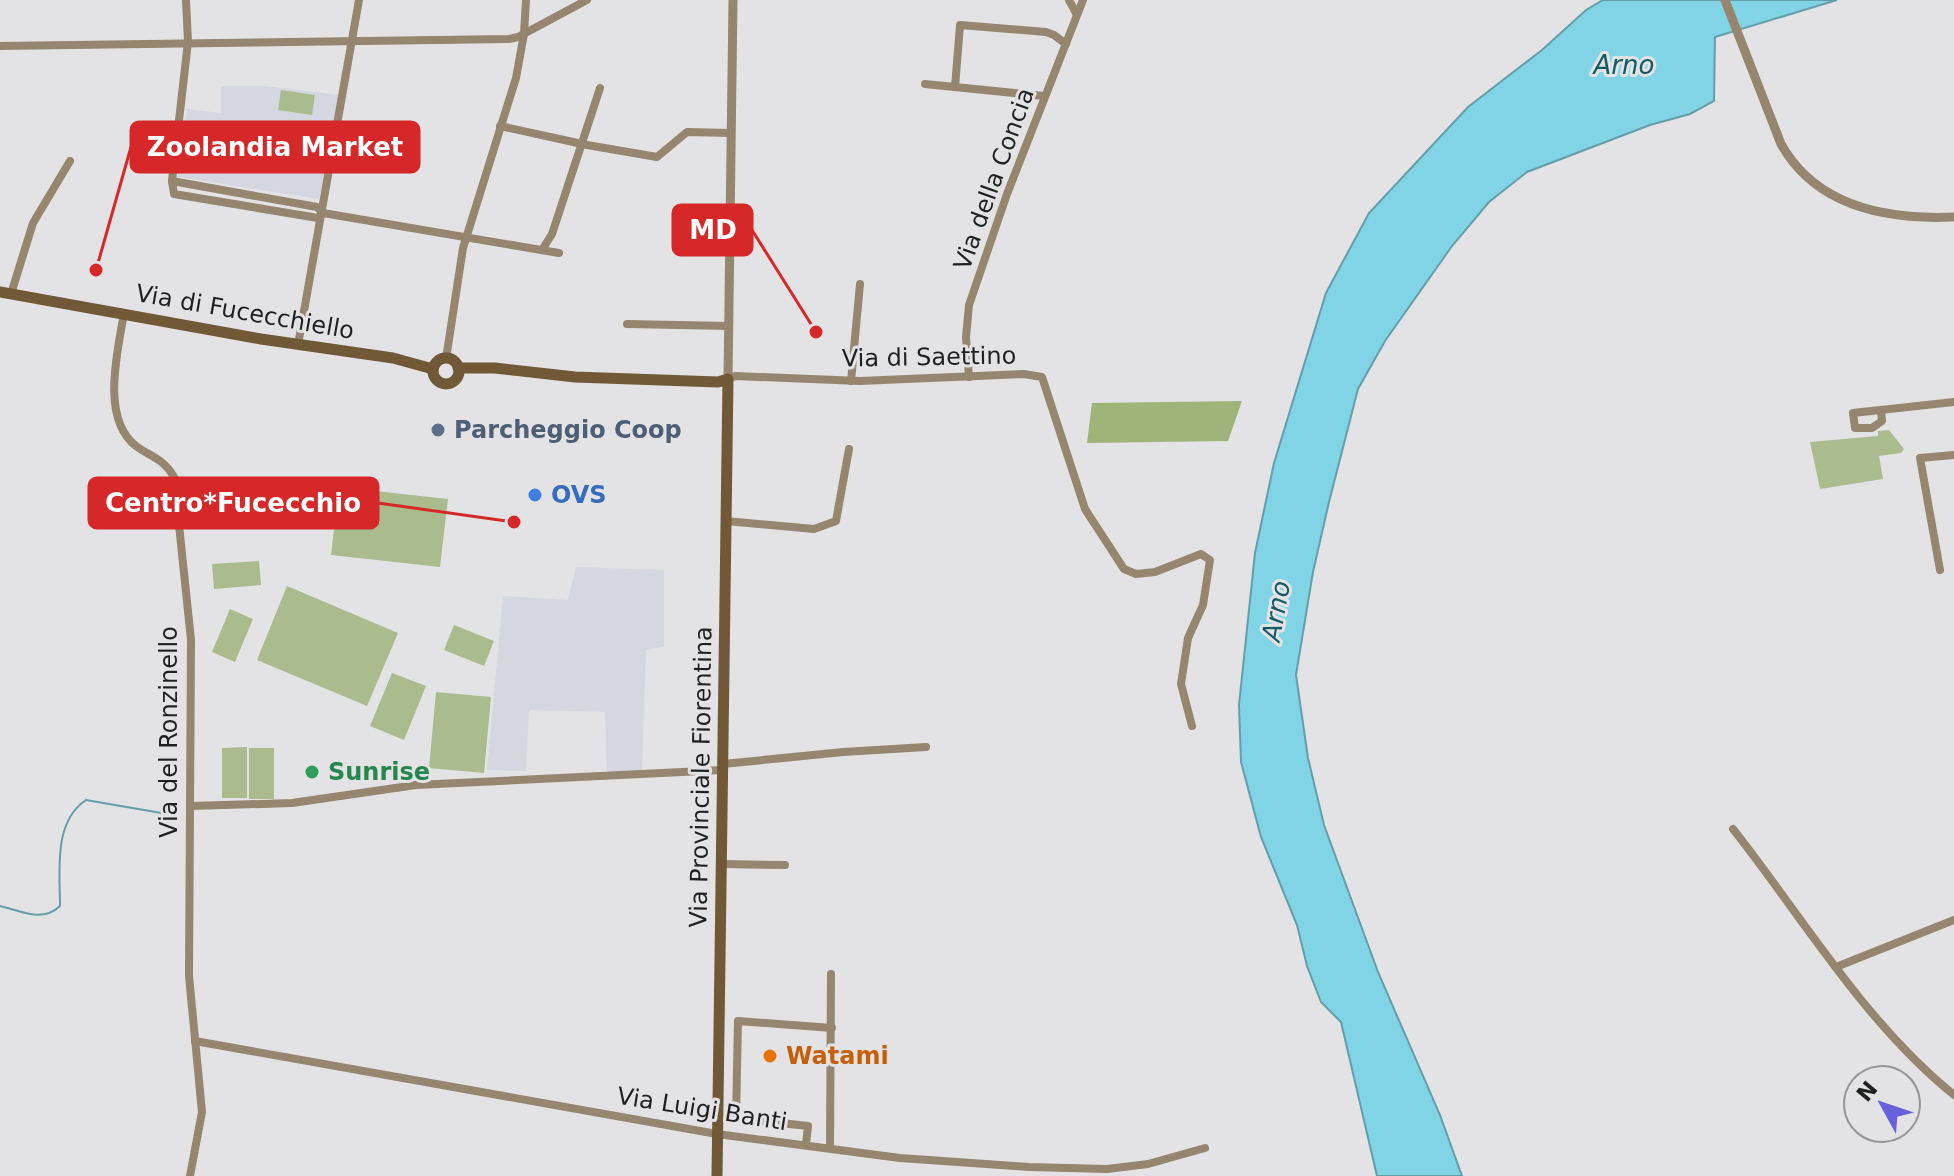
<svg xmlns="http://www.w3.org/2000/svg" width="1954" height="1176" font-family="'DejaVu Sans',sans-serif">
	<rect width="100%" height="100%" fill="#e3e3e5"/>
	<g fill="#d4d7e0">
		<polygon points="221,86 265,86 340,95 319,199 178,177 187,109 221,113"/>
		<polygon points="576,567 664,570 664,647 646,650 642,774 607,776 605,712 529,710 526,771 487,770 503,596 568,600"/>
	</g>
	<g fill="#aabb8e">
		<polygon points="281,90 315,95 312,115 278,110"/>
		<polygon points="1889,430 1904,449 1901,453 1879,456 1883,479 1820,489 1810,442 1878,436 1878,431"/>
		<polygon points="339,487 448,499 440,567 331,555"/>
		<polygon points="259,561 261,585 214,589 212,564"/>
		<polygon points="287,586 398,633 367,706 257,660"/>
		<polygon points="230,609 253,619 235,662 212,652"/>
		<polygon points="454,625 494,641 484,666 444,650"/>
		<polygon points="392,673 426,686 404,740 370,726"/>
		<polygon points="436,692 491,697 484,773 429,768"/>
		<polygon points="247,747 247,798 222,798 222,748"/>
		<rect x="249" y="748" width="25" height="51"/>
	</g>
	<polygon fill="#9eb479" points="1242,401 1228,441 1087,443 1092,403"/>
	<polygon fill="#81d4e5" stroke="#649eaa" stroke-width="2" points="1603,0 1837,0 1715,37 1714,101 1690,114 1650,125 1527,172 1489,202 1452,246 1385,341 1358,389 1329,502 1313,572 1296,675 1308,758 1324,825 1378,972 1440,1115 1462,1176 1377,1176 1341,1022 1321,1002 1307,966 1297,925 1261,837 1241,762 1239,705 1255,553 1274,463 1326,293 1369,213 1468,107 1542,50 1586,10"/>
	<g fill="none" stroke-linecap="round" stroke-linejoin="round">
		<path stroke="#649eaa" stroke-width="2" d="M0,906C22,911 42,923 60,906C60,871 53,822 86,800L173,815"/>
		<g stroke="#96856f" stroke-width="8">
			<polyline points="186,0 188,42 172,181 174,194 318,218 322,213"/>
			<polyline points="1069,0 1076,13"/>
			<polyline points="0,46 509,39 518,37 587,0"/>
			<polyline points="925,84 1044,96"/>
			<polyline points="955,87 960,25 1046,32 1054,35 1066,44"/>
			<polyline points="500,126 587,145 657,157 687,132 731,133"/>
			<polyline points="172,181 317,207 323,213 559,253"/>
			<polyline points="542,250 552,234 600,88"/>
			<polyline points="11,294 33,223 70,161"/>
			<path d="M124,313C118,350 100,418 136,446C151,457 164,459 174,477L191,640L189,976L202,1112L190,1176"/>
			<polyline points="627,324 728,326"/>
			<polyline points="298,345 359,0"/>
			<polyline points="446,359 463,248 516,78 524,34 526,0"/>
			<polyline points="969,377 966,337 969,305 1007,194 1083,0"/>
			<polyline points="728,379 735,376 860,381 1024,374 1042,377 1085,509 1124,569 1136,574 1155,572 1201,554 1210,560 1203,605 1188,638 1181,684 1192,726"/>
			<polyline points="851,381 860,284"/>
			<polyline points="1881,410 1882,421 1872,428 1855,428 1853,413 1954,402"/>
			<polyline points="726,521 814,529 836,521 849,449"/>
			<polyline points="1940,570 1920,458 1954,455"/>
			<polyline points="723,764 843,752 926,747"/>
			<polyline points="191,806 292,803 416,785 723,770"/>
			<path d="M1733,829C1804,919 1864,1022 1954,1095"/>
			<polyline points="721,864 785,865"/>
			<polyline points="1836,967 1954,920"/>
			<polyline points="195,1041 717,1134 900,1158 1029,1167 1107,1169 1148,1164 1205,1148"/>
			<polyline points="806,1144 808,1126 736,1118 738,1021 832,1028"/>
			<polyline points="830,1148 831,974"/>
		</g>
		<g stroke="#96856f" stroke-width="9">
			<path d="M1725,0L1781,144C1816,207 1887,220 1954,217"/>
			<polyline points="728,379 733,0"/>
		</g>
		<g stroke="#715938" stroke-width="11">
			<polyline points="0,292 261,339 393,358 433,369"/>
			<circle cx="446" cy="371" r="13"/>
			<polyline points="458,368 495,368 575,377 718,382 728,379 717,1176"/>
		</g>
	</g>
	<circle fill="#5c6f8a" stroke="#e3e3e5" stroke-width="3" cx="438" cy="430" r="8"/>
	<circle fill="#3f7fe0" stroke="#e3e3e5" stroke-width="3" cx="535" cy="495" r="8"/>
	<circle fill="#2e9e5b" stroke="#e3e3e5" stroke-width="3" cx="312" cy="772" r="8"/>
	<circle fill="#e8710a" stroke="#e3e3e5" stroke-width="3" cx="770" cy="1056" r="8"/>
	<g text-anchor="middle" stroke-width="6" stroke-linejoin="round" paint-order="stroke">
		<g font-size="24" fill="#1f2020" stroke="#e3e3e5">
			<text transform="translate(994 179) rotate(-70)" y="8">Via della Concia</text>
			<text transform="translate(245 312) rotate(10)" y="8">Via di Fucecchiello</text>
			<text transform="translate(929 357) rotate(-1)" y="8">Via di Saettino</text>
			<text transform="translate(169 732) rotate(-90)" y="8">Via del Ronzinello</text>
			<text transform="translate(701 777) rotate(-89)" y="8">Via Provinciale Fiorentina</text>
			<text transform="translate(702 1109) rotate(9)" y="8">Via Luigi Banti</text>
		</g>
		<g font-size="24" font-weight="bold" fill="#4e5e75" stroke="#e3e3e5" text-anchor="start">
			<text x="454" y="438">Parcheggio Coop</text>
		</g>
		<g font-size="24" font-weight="bold" fill="#366cbe" stroke="#e3e3e5" text-anchor="start">
			<text x="551" y="503">OVS</text>
		</g>
		<g font-size="24" font-weight="bold" fill="#27864d" stroke="#e3e3e5" text-anchor="start">
			<text x="328" y="780">Sunrise</text>
		</g>
		<g font-size="24" font-weight="bold" fill="#c56008" stroke="#e3e3e5" text-anchor="start">
			<text x="786" y="1064">Watami</text>
		</g>
		<g font-size="26" font-style="italic" fill="#155b67" stroke="#e3e3e5">
			<text x="1624" y="74">Arno</text>
			<text transform="translate(1276 611) rotate(-80)" y="9">Arno</text>
		</g>
	</g>
	<path fill="none" stroke="#d62828" stroke-width="3" d="M96 270L131 147M816 332L752 230M514 522L378 503"/>
	<g fill="#d62828" stroke="#e3e3e5" stroke-width="3">
		<circle cx="96" cy="270" r="8"/>
		<circle cx="816" cy="332" r="8"/>
		<circle cx="514" cy="522" r="8"/>
	</g>
	<g fill="#d62828" stroke="#d62828" stroke-width="3">
		<rect x="131" y="122" width="288" height="50" rx="8"/>
		<rect x="673" y="205" width="79" height="50" rx="8"/>
		<rect x="89" y="478" width="289" height="50" rx="8"/>
	</g>
	<g font-size="26" text-anchor="middle" font-weight="bold" fill="#fff">
		<text x="275" y="156">Zoolandia Market</text>
		<text x="713" y="239">MD</text>
		<text x="233" y="512">Centro*Fucecchio</text>
	</g>
	<g transform="translate(1882 1104) rotate(310)"><circle r="38" fill="#e3e3e5" stroke="#959596" stroke-width="2"/>
	<path d="M0-6L14 30L0 20L-14 30Z" fill="#6762dc"/>
	<text y="-12" font-size="22" font-weight="bold" text-anchor="middle" fill="#1f2020">N</text>
	</g>
</svg>
